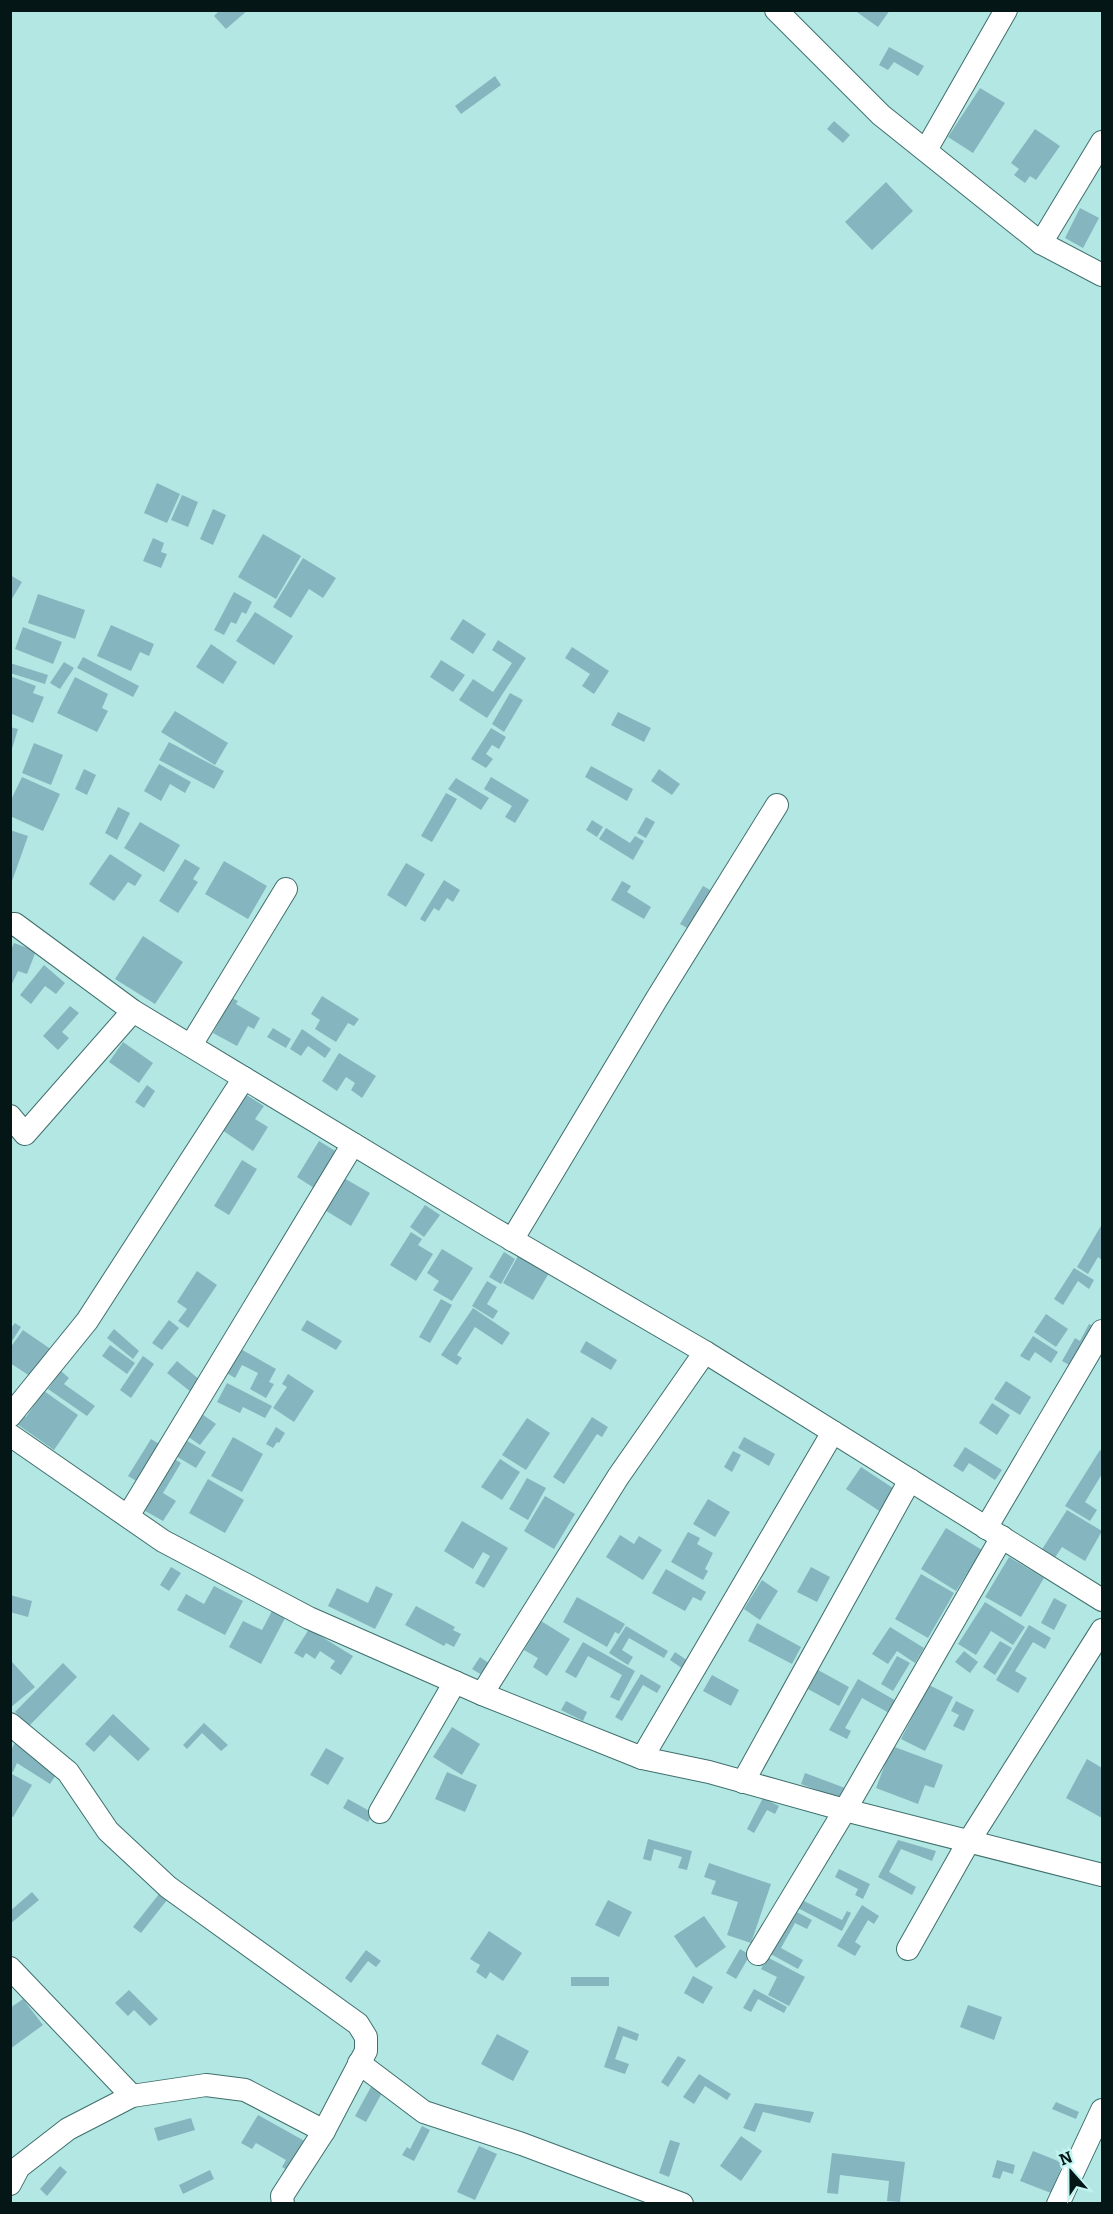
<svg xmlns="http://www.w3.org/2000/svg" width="1113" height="2214" font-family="Bitter,serif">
	<rect width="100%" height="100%" fill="#b3e7e3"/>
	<g fill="#85b6bf">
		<polygon points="220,10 248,10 226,29 214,16"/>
		<polygon points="854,10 890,10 878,27"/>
		<polygon points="889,47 924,66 918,76 894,62 888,70 879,65"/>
		<polygon points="495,76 501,85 461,114 455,106"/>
		<polygon points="980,88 1005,103 973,153 948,137"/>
		<polygon points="834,121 850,135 843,143 827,129"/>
		<polygon points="1035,129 1060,146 1036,180 1030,176 1025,183 1014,175 1019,169 1011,163"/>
		<polygon points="886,182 913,211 872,250 845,222"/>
		<polygon points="1080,208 1099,218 1083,248 1065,238"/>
		<polygon points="157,483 180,494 167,523 144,513"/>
		<polygon points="182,495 198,502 188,527 171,520"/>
		<polygon points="213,509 226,515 213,545 200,539"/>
		<polygon points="263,534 301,556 276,599 238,577"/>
		<polygon points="153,538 164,543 161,552 167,554 161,568 143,561"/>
		<polygon points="303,558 336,578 323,598 309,589 291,618 273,607"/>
		<polygon points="10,575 22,582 10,602"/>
		<polygon points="234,592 252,602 246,614 242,612 236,624 231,622 224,635 214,630"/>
		<polygon points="38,594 85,610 75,639 28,623"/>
		<polygon points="255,612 293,636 274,665 236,641"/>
		<polygon points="463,619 486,634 473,654 450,639"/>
		<polygon points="111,625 154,644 149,656 140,652 131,671 97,656"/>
		<polygon points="23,627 62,642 53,664 15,649"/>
		<polygon points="498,640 526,658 487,718 459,700 473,679 493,692 512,663 492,650"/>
		<polygon points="211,644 237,662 223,684 196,667"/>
		<polygon points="572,647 609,671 594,694 582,686 590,674 565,658"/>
		<polygon points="83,657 139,686 133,697 77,668"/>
		<polygon points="441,660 465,675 453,692 430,677"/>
		<polygon points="64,662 74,668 60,689 50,683"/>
		<polygon points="10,663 48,675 45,684 10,673"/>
		<polygon points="10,676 36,686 33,693 44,697 33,723 10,713"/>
		<polygon points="75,677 108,694 102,708 108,711 97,732 57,713"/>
		<polygon points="510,693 523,700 504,732 492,724"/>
		<polygon points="175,711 228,743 215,765 161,732"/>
		<polygon points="618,712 651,728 644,742 611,725"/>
		<polygon points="10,727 18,729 11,752 10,752"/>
		<polygon points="491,728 506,737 499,749 492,745 486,754 493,759 486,768 471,759"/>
		<polygon points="169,742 224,771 214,789 159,760"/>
		<polygon points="34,743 63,755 51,785 22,773"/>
		<polygon points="159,764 191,782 185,793 170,784 161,801 144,791"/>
		<polygon points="591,766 633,789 627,801 585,777"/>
		<polygon points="84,769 96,775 87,795 75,789"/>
		<polygon points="659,769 680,784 672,795 651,781"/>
		<polygon points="22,777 60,794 43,831 10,816 10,802"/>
		<polygon points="491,777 529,800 515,823 505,817 512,806 484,789"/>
		<polygon points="456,778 489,798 481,810 448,789"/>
		<polygon points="446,793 457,799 432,842 421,836"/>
		<polygon points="118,807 130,813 117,840 105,833"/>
		<polygon points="646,817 655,822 646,838 637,833"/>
		<polygon points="592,820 603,827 597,837 586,830"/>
		<polygon points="140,822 180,845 164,872 124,848"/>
		<polygon points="606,828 630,843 635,836 644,841 633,860 599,839"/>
		<polygon points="10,830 28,836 11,884 10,884"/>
		<polygon points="110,854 142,875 135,886 128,882 114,901 89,884"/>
		<polygon points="185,859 200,868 193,879 198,882 178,913 159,901"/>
		<polygon points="224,861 267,886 248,919 205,894"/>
		<polygon points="406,863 425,874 406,907 387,895"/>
		<polygon points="444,880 460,890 453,902 447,898 439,911 434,908 425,922 420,919"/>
		<polygon points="622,881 631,886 627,892 651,907 644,919 611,900"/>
		<polygon points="703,886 712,891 689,929 680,924"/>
		<polygon points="143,936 183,962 155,1004 115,979"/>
		<polygon points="14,943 36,951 27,974 18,971 10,988 10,952"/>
		<polygon points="44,965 65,983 56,994 45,986 31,1004 20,995"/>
		<polygon points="322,996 359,1019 354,1026 348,1023 336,1042 315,1029 320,1020 311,1014"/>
		<polygon points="232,998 238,1001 236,1004 260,1018 254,1029 248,1026 237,1046 213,1033"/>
		<polygon points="70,1006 79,1013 62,1032 69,1038 58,1050 43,1036"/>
		<polygon points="273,1028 291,1039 286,1048 267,1037"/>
		<polygon points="302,1029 331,1049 325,1058 308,1046 301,1056 290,1049"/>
		<polygon points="123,1042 153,1063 139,1083 109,1062"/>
		<polygon points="339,1053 376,1076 362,1098 351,1090 355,1083 346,1077 337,1091 322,1081"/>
		<polygon points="147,1085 155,1091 144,1108 135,1102"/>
		<polygon points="245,1094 264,1106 255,1119 268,1127 253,1151 222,1130"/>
		<polygon points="319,1141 337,1152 314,1188 297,1177"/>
		<polygon points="242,1160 257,1169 229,1215 214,1206"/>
		<polygon points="342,1177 370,1193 351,1226 323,1209"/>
		<polygon points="425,1205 440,1215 424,1237 410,1227"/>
		<polygon points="1102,1224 1102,1260 1098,1257 1088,1274 1077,1267"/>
		<polygon points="411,1232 422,1239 418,1245 433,1254 416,1281 390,1265"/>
		<polygon points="442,1249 473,1268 452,1301 433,1290 439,1281 427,1273"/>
		<polygon points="504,1252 515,1259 501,1284 489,1277"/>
		<polygon points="518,1256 549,1273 533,1300 503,1283"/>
		<polygon points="1074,1268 1094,1280 1089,1289 1078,1281 1063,1305 1054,1299"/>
		<polygon points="197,1271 217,1285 188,1328 178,1321 187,1309 177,1302"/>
		<polygon points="487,1281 497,1287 487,1304 498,1311 493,1319 472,1306"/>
		<polygon points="441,1299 452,1305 430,1343 419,1337"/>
		<polygon points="473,1308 510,1333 502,1345 475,1327 457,1355 462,1358 457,1365 441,1355"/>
		<polygon points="1046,1314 1068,1329 1056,1347 1034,1332"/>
		<polygon points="169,1320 179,1328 162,1350 152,1343"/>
		<polygon points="307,1320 342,1341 336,1350 301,1330"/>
		<polygon points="15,1323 21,1327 12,1341 10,1340 10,1329"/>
		<polygon points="1089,1324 1094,1326 1071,1366 1062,1361 1075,1338 1080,1341"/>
		<polygon points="114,1329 139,1351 133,1359 107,1338"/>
		<polygon points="23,1330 52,1350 33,1378 10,1363 10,1348"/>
		<polygon points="1033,1336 1058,1352 1051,1363 1035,1352 1029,1361 1020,1356"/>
		<polygon points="586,1341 617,1360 611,1370 580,1352"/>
		<polygon points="110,1345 135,1363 127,1374 102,1356"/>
		<polygon points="239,1348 276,1369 269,1382 274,1384 266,1398 250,1389 258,1373 242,1365 235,1378 225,1372"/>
		<polygon points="143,1356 154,1364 131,1398 120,1390"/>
		<polygon points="177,1361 200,1380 191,1392 167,1373"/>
		<polygon points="61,1371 69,1378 64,1384 95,1406 87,1416 48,1389"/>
		<polygon points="288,1374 314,1391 294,1422 273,1408 287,1387 282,1384"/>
		<polygon points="1006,1381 1031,1397 1020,1415 994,1399"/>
		<polygon points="227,1383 272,1406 265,1418 243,1407 240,1413 217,1402"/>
		<polygon points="44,1391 78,1415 54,1450 17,1424 23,1415 26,1417"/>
		<polygon points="992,1403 1010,1415 997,1435 979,1423"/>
		<polygon points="199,1412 216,1424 200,1445 184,1434"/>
		<polygon points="592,1417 608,1427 602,1437 597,1434 564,1484 553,1477"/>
		<polygon points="527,1418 550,1433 526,1470 502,1455"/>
		<polygon points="276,1427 285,1433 279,1443 277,1442 273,1448 266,1444"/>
		<polygon points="233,1437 263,1454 242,1492 211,1476"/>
		<polygon points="744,1437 775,1454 769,1466 738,1448"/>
		<polygon points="151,1439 161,1445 138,1482 128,1476"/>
		<polygon points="184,1439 206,1452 196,1468 174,1455"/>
		<polygon points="965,1447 1002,1470 995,1480 969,1463 963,1472 953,1466"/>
		<polygon points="1100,1450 1102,1451 1102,1474 1085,1502 1097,1510 1090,1521 1065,1506"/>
		<polygon points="733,1451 741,1455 732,1472 724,1467"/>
		<polygon points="171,1457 181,1463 163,1493 176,1501 163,1521 140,1508"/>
		<polygon points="500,1459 520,1472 502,1500 481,1487"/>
		<polygon points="861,1467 899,1492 884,1514 846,1489"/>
		<polygon points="527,1478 546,1488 528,1520 509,1509"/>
		<polygon points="208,1479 244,1500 225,1533 189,1513"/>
		<polygon points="545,1496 575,1514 554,1549 524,1531"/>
		<polygon points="708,1499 730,1512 715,1537 693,1524"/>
		<polygon points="1067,1510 1102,1531 1085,1561 1062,1547 1054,1559 1041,1551"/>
		<polygon points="462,1521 508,1548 484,1588 475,1583 490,1556 483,1552 473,1569 444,1551"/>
		<polygon points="946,1528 982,1550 956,1591 921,1569"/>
		<polygon points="688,1532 700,1538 697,1544 713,1553 705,1569 708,1571 703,1580 671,1562"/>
		<polygon points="620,1535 634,1544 639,1536 662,1550 643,1580 606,1557"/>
		<polygon points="1009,1557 1044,1578 1021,1617 985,1597"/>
		<polygon points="171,1567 181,1573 169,1591 160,1585"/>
		<polygon points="811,1567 830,1577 817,1602 797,1592"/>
		<polygon points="666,1569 706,1592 701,1601 693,1597 685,1611 652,1593"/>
		<polygon points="921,1574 954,1593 928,1638 895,1619"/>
		<polygon points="762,1580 778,1591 760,1620 744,1609"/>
		<polygon points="214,1586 243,1601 225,1635 177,1610 186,1594 204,1604"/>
		<polygon points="376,1586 393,1594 375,1629 328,1606 337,1588 368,1603"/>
		<polygon points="10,1595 32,1601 28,1617 10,1612"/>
		<polygon points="577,1597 625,1624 619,1634 615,1632 607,1647 563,1622"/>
		<polygon points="1054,1598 1067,1605 1054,1630 1041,1623"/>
		<polygon points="985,1602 1025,1627 1013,1645 991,1631 976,1655 958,1644"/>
		<polygon points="416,1606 455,1627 453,1630 461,1634 454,1647 446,1643 444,1646 405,1625"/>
		<polygon points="272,1611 285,1618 261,1664 229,1647 243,1621 262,1630"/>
		<polygon points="541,1621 570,1639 547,1676 533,1667 538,1658 524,1650"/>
		<polygon points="757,1623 801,1647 792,1664 748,1641"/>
		<polygon points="1029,1625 1051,1638 1045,1649 1033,1642 1015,1671 1027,1678 1018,1693 996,1680"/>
		<polygon points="626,1626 668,1651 664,1658 629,1638 622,1650 633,1657 628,1665 609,1653"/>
		<polygon points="890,1627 924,1648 915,1663 897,1651 888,1664 872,1654"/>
		<polygon points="309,1629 353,1656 341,1675 330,1668 335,1661 320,1651 315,1659 306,1653 303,1658 294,1653"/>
		<polygon points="1000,1641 1012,1648 995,1675 983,1667"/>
		<polygon points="583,1642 635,1671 619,1701 610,1697 622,1675 588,1656 576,1678 565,1672"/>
		<polygon points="964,1651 978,1662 970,1673 955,1662"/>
		<polygon points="675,1652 691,1663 686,1671 670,1660"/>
		<polygon points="897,1656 910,1663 893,1691 881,1684"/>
		<polygon points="480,1657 493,1666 487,1678 472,1669"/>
		<polygon points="12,1662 35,1687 10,1708 10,1663"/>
		<polygon points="63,1663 77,1677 29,1726 15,1712"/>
		<polygon points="818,1670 849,1687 839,1706 808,1689"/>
		<polygon points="641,1674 661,1686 657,1693 643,1685 622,1721 615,1717"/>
		<polygon points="712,1675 739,1690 731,1706 703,1691"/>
		<polygon points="858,1679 898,1702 891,1714 862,1698 845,1728 851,1731 847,1739 829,1730"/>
		<polygon points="929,1685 953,1697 925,1751 901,1739"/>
		<polygon points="566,1701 587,1712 583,1721 561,1710"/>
		<polygon points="956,1701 974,1710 964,1731 953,1726 959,1715 951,1711"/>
		<polygon points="113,1714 150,1749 138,1761 110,1735 94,1752 85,1744"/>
		<polygon points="204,1723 228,1745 221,1751 202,1733 187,1749 183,1745"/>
		<polygon points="452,1727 480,1744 462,1775 433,1757"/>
		<polygon points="16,1740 59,1770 50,1784 17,1763 13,1772 10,1771 10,1753"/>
		<polygon points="892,1746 943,1765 934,1788 925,1785 918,1804 876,1788"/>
		<polygon points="326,1748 344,1758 328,1785 310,1775"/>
		<polygon points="1087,1759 1102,1768 1102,1818 1066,1798"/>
		<polygon points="447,1772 477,1785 465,1812 435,1799"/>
		<polygon points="10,1773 32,1785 13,1817 10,1816"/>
		<polygon points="805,1773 845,1788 841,1799 801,1784"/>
		<polygon points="763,1798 779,1806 775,1814 767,1810 754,1833 747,1829"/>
		<polygon points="348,1799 373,1813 368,1822 343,1808"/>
		<polygon points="648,1839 692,1851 687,1870 678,1868 682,1857 654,1849 651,1861 643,1859"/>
		<polygon points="898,1840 936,1851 932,1861 901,1849 889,1872 916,1887 912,1895 878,1877"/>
		<polygon points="709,1863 771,1884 751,1943 727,1935 738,1902 711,1894 716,1881 704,1877"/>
		<polygon points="839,1869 870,1884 863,1899 855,1895 858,1889 835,1877"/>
		<polygon points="32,1892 39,1900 10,1924 10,1911"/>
		<polygon points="159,1894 167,1900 141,1933 133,1927"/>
		<polygon points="800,1899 842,1920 847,1911 851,1913 842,1931 796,1907"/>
		<polygon points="608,1900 632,1912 619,1937 595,1925"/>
		<polygon points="862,1905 879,1916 874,1924 868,1920 855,1942 861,1946 855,1956 837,1946"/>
		<polygon points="791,1909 812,1920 807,1929 795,1923 781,1948 803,1960 798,1969 767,1952"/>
		<polygon points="704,1916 726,1947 696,1968 674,1936"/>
		<polygon points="489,1931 522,1953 503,1981 490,1972 486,1979 476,1972 480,1965 470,1959"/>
		<polygon points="740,1949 750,1955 736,1979 726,1973"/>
		<polygon points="366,1950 381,1961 376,1967 368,1961 351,1983 345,1978"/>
		<polygon points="767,1957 805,1977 789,2006 768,1995 777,1977 761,1969"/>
		<polygon points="693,1976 713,1987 703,2004 684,1993"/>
		<rect x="571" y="1977" width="38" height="9"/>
		<polygon points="754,1989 787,2007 784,2013 758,1999 751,2012 743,2008"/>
		<polygon points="129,1990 158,2019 150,2026 134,2010 128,2016 115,2003"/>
		<polygon points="23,1999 43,2025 10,2049 10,2008"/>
		<polygon points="968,2005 1002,2017 994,2040 960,2027"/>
		<polygon points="618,2026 639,2034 637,2041 623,2036 615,2059 629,2064 625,2074 604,2067"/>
		<polygon points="497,2034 529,2051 513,2081 481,2064"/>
		<polygon points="678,2056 686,2060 668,2087 661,2082"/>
		<polygon points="699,2074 731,2094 727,2100 705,2086 694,2104 683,2097"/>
		<polygon points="371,2087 382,2093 366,2122 355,2116"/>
		<polygon points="1056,2102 1079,2112 1076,2119 1052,2109"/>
		<polygon points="755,2103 814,2112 810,2123 763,2112 755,2132 743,2128"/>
		<polygon points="258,2115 310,2144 293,2173 282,2167 286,2160 256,2143 252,2149 241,2143"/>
		<polygon points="191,2118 195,2130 158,2141 154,2128"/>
		<polygon points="422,2126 430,2130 414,2161 402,2155 407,2147 410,2149"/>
		<polygon points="741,2136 762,2151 741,2181 720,2166"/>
		<polygon points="670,2140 680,2143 669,2177 659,2173"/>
		<polygon points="479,2146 497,2154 475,2200 457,2192"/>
		<polygon points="1033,2151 1063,2163 1051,2193 1020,2181"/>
		<polygon points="832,2153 905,2162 900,2202 887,2201 889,2181 840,2175 838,2194 827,2193"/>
		<polygon points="997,2160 1015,2165 1013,2174 1003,2171 1000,2179 992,2177"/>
		<polygon points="60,2166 67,2172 47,2196 40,2189"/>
		<polygon points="210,2170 214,2179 183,2194 179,2185"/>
	</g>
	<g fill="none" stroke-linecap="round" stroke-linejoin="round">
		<defs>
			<g id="street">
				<polyline points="776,10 881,115 1041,243 1102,275"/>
				<polyline points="926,150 1006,10"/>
				<polyline points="1041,243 1102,142"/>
				<polyline points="10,924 15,924 133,1011 492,1228 705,1352 1102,1600"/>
				<polyline points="191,1045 286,889"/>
				<polyline points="10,1116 25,1134 133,1011"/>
				<polyline points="512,1240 656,1000 777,805"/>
				<polyline points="10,1416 87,1321 244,1078"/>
				<polyline points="10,1435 163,1541 309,1618 482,1694 642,1758 709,1772 845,1810 1102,1875"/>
				<polyline points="128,1516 353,1144"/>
				<polyline points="986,1528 1102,1331"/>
				<polyline points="482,1694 618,1477 705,1352"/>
				<polyline points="10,1724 68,1772 108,1831 168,1887 358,2024 366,2037 366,2051 324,2131 282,2196 283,2204"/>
				<polyline points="642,1758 833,1432"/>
				<polyline points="743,1782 910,1480"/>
				<polyline points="380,1812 455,1682"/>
				<polyline points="908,1949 969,1841 1102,1630"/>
				<polyline points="758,1954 845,1810 1002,1537"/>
				<polyline points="10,1968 132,2096"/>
				<polyline points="359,2063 424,2112 522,2144 682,2204"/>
				<polyline points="10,2184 19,2167 68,2129 132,2096 206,2085 245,2090 324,2131"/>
				<polyline points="1058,2204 1102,2110"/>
			</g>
		</defs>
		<use href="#street" stroke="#3f6f6c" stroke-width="24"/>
		<use href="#street" stroke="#fff" stroke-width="22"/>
	</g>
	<rect width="1113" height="2214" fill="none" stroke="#041716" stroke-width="24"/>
	<g transform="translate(1071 2172) rotate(339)" stroke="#c0f4f0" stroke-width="4.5" paint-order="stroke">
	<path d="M0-4.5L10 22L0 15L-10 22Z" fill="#041716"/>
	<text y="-9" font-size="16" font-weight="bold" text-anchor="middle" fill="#041716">N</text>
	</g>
</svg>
